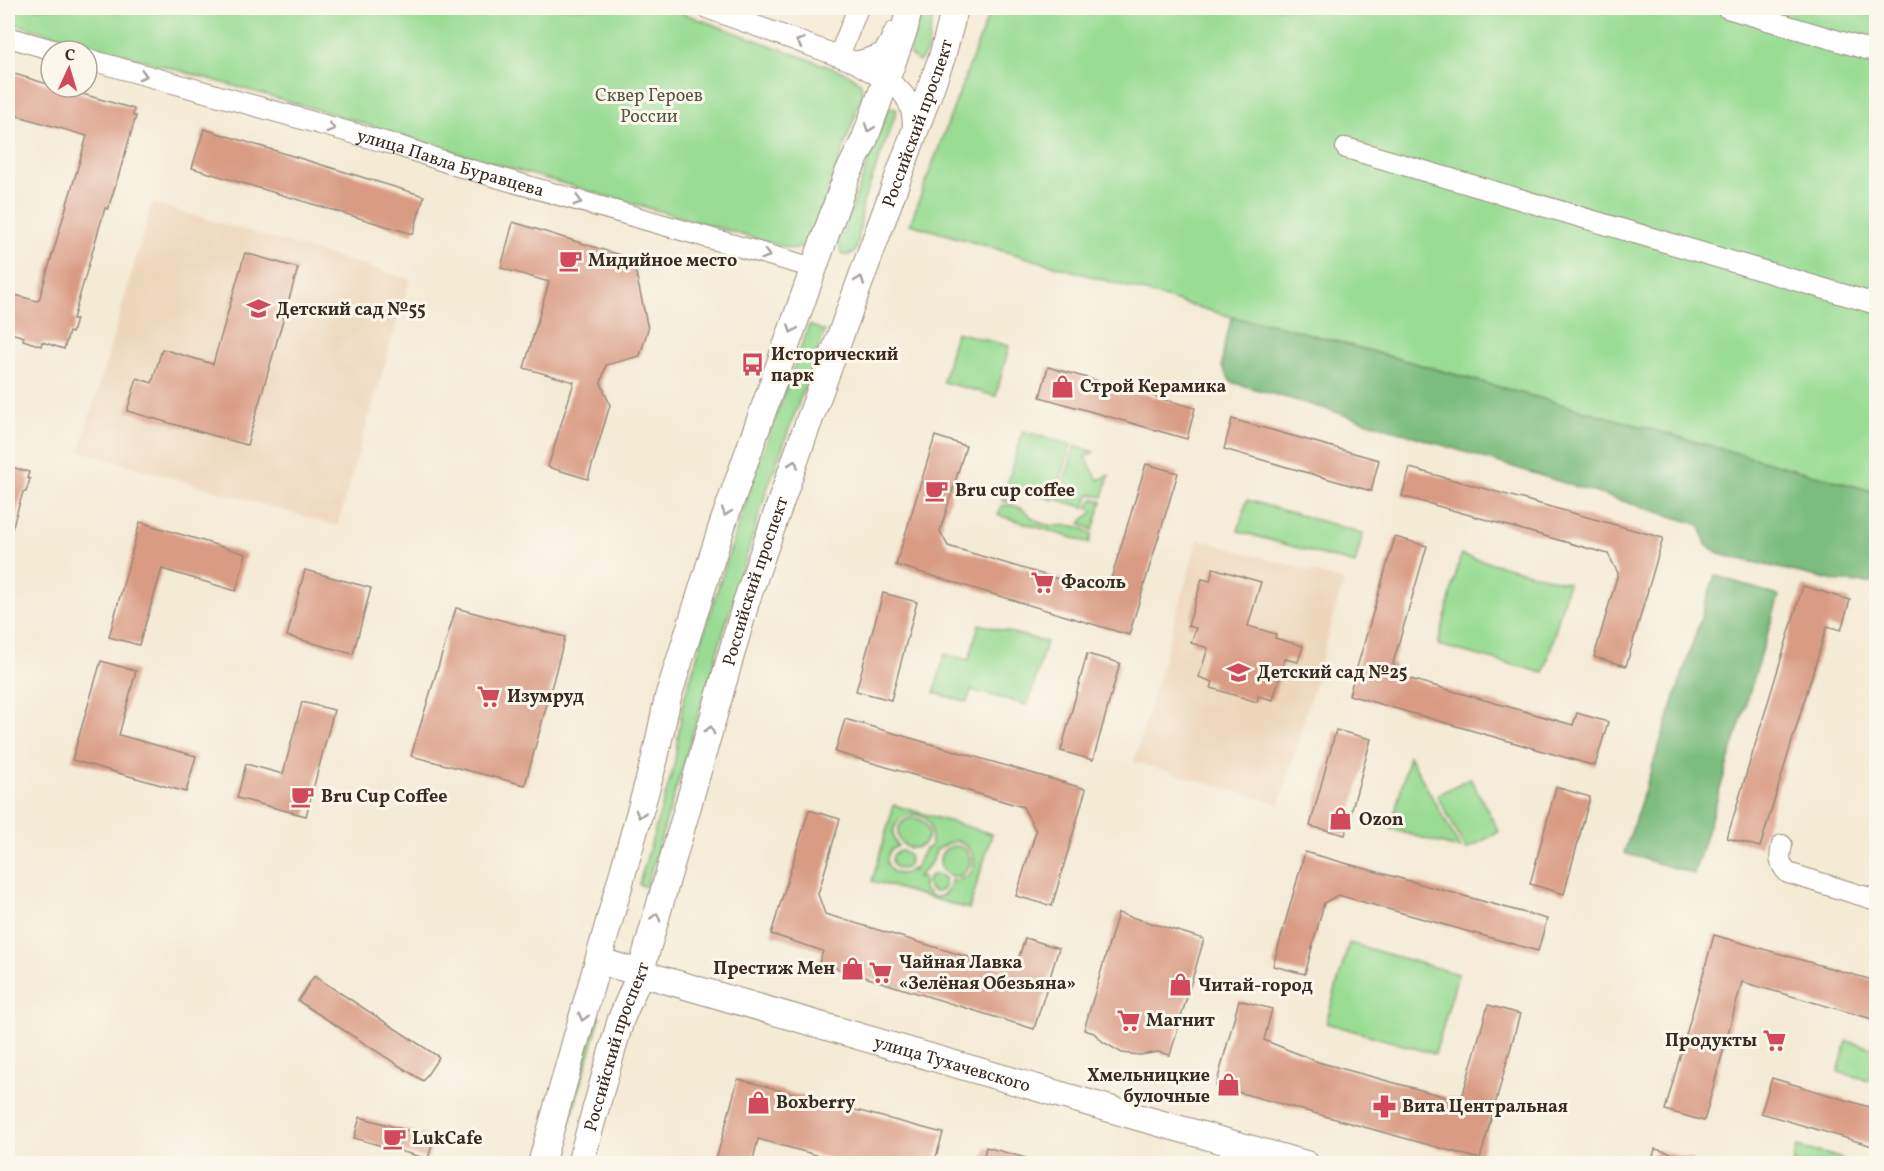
<svg xmlns="http://www.w3.org/2000/svg" width="1884" height="1171" font-family="Vollkorn,serif">
	<rect width="100%" height="100%" fill="#fbf7ec"/>
	<filter id="ink" filterUnits="userSpaceOnUse"><feTurbulence type="fractalNoise" baseFrequency=".0167" numOctaves="2"/><feDisplacementMap in="SourceGraphic" scale="12" xChannelSelector="R" yChannelSelector="G"/><feConvolveMatrix kernelMatrix="1 2 1 2 8 2 1 2 1" color-interpolation-filters="sRGB"/></filter>
	<filter id="wash" filterUnits="userSpaceOnUse"><feTurbulence type="fractalNoise" baseFrequency=".008" numOctaves="4" result="noise"/><feDisplacementMap in="SourceGraphic" scale="24" xChannelSelector="R" yChannelSelector="G"/><feGaussianBlur stdDeviation="1.35" result="paint"/><feColorMatrix in="noise" values="0 0 0 0 0 0 0 0 0 0 0 0 0 0 0 0 0 1.4 0 .05"/><feComposite in="paint" operator="in"/></filter>
	<g filter="url(#wash)">
		<rect width="100%" height="100%" fill="#f4ebd5"/>
		<g fill="#edd7bb">
			<polygon points="152,203 410,279 337,526 80,451"/>
			<polygon points="1198,539 1344,581 1280,804 1134,762"/>
		</g>
		<g fill="#9adc94" stroke="#6a8359" stroke-width="1.5" fill-rule="evenodd">
			<polygon points="8,8 668,8 846,73 861,83 862,96 812,238 803,246 792,249 457,153 333,114 8,22"/>
			<polygon points="924,8 934,8 927,52 919,62 910,55 910,46"/>
			<polygon points="991,8 1876,8 1876,492 1270,323 1251,322 1232,317 910,224"/>
			<polygon points="891,107 897,110 863,203 858,243 855,252 846,256 841,254 839,243 887,110"/>
			<polygon points="809,325 825,331 766,492 646,887 639,884 674,766 683,703 712,607 754,476"/>
			<polygon points="956,332 1009,346 996,396 943,382"/>
			<polygon points="1023,431 1071,445 1054,500 1013,488 1016,502 1002,501"/>
			<polygon points="1075,446 1094,452 1085,457 1098,480 1109,475 1103,497 1090,494 1084,507 1058,500"/>
			<polygon points="1093,499 1102,501 1093,530 1080,523 1094,511 1087,508"/>
			<polygon points="1247,500 1363,533 1355,564 1238,531"/>
			<path d="M1008,505C1028,507 1027,517 1041,523C1059,531 1069,518 1092,534L1089,543L998,515L1001,506Z"/>
			<polygon points="1461,555 1568,583 1544,673 1438,645"/>
			<polygon points="979,624 1046,642 1028,705 971,690 967,702 934,693 945,654 969,660"/>
			<polygon points="1409,756 1461,849 1391,829"/>
			<polygon points="1470,778 1499,832 1466,850 1437,795"/>
			<path d="M894,805L992,834L969,909L872,881ZM915,814C935,820 930,829 931,846L925,849L913,872L912,869C897,882 879,866 891,850L898,846C886,831 898,815 915,814ZM957,841C983,851 978,882 951,880C950,892 943,898 932,897L923,889V877H917C925,871 935,860 936,850L948,843Z"/>
			<circle cx="913" cy="833" r="15"/>
			<circle cx="955" cy="861" r="15"/>
			<circle cx="901" cy="860" r="9"/>
			<circle cx="936" cy="883" r="9"/>
			<polygon points="1349,943 1458,974 1435,1054 1326,1023"/>
			<polygon points="591,1014 600,1017 558,1163 550,1164"/>
			<polygon points="1847,1041 1876,1049 1876,1082 1838,1072"/>
			<polygon points="1797,1147 1842,1158 1840,1163 1793,1163"/>
		</g>
		<g fill="#7bbc7e" stroke="#5b734e" stroke-width="1.5">
			<polygon points="1232,317 1251,321 1270,323 1876,492 1876,583 1839,582 1722,555 1706,545 1700,525 1326,409 1231,382 1222,366 1224,347"/>
			<polygon points="1715,575 1779,596 1694,874 1624,853"/>
		</g>
		<g id="blocks">
			<g fill="#d99b84">
				<polygon points="8,72 51,85 51,87 59,87 134,109 133,116 136,116 119,174 108,209 105,208 73,319 76,319 72,333 69,332 64,349 42,342 41,346 23,340 24,337 8,332 8,293 37,301 39,300 87,136 8,113"/>
				<polygon points="204,129 424,196 413,234 192,168"/>
				<polygon points="513,222 633,259 648,329 640,356 606,365 601,383 610,405 588,479 548,467 574,382 524,368 549,282 501,268"/>
				<polygon points="245,253 298,268 247,445 127,411 137,378 152,383 162,349 213,364"/>
				<polygon points="1048,367 1195,408 1187,439 1040,397"/>
				<polygon points="1232,419 1379,460 1371,491 1224,449"/>
				<polygon points="935,436 966,446 940,531 948,546 1092,589 1111,579 1146,464 1178,473 1129,635 896,565"/>
				<polygon points="8,466 29,472 27,478 30,479 26,492 23,492 11,532 8,531"/>
				<polygon points="1410,468 1663,538 1626,666 1594,657 1618,573 1608,554 1402,496"/>
				<polygon points="140,522 246,554 236,591 162,569 139,645 109,637"/>
				<polygon points="1395,537 1427,546 1393,663 1400,676 1573,725 1577,713 1608,722 1595,766 1349,695"/>
				<polygon points="1213,568 1261,582 1248,626 1276,634 1275,638 1303,646 1298,662 1285,659 1273,700 1258,696 1257,702 1211,688 1213,682 1199,677 1208,648 1191,643 1196,628 1188,626 1202,579 1210,581"/>
				<polygon points="305,570 371,588 353,654 287,636"/>
				<polygon points="1803,586 1850,600 1841,630 1827,626 1760,847 1727,838"/>
				<polygon points="883,593 917,602 891,700 856,691"/>
				<polygon points="456,608 565,637 525,785 411,756"/>
				<polygon points="1087,654 1120,663 1093,760 1061,751"/>
				<polygon points="101,661 136,671 119,735 196,756 186,792 72,760"/>
				<polygon points="302,702 334,710 306,816 237,798 246,764 283,774"/>
				<polygon points="845,719 1086,789 1052,906 1016,896 1036,831 1023,807 835,752"/>
				<polygon points="1336,730 1371,739 1345,835 1310,826"/>
				<polygon points="1556,787 1590,797 1564,894 1530,884"/>
				<polygon points="809,810 840,819 818,894 825,914 1001,967 1017,963 1025,938 1059,948 1034,1029 819,963 823,951 771,934"/>
				<polygon points="1305,852 1547,919 1538,951 1338,895 1324,903 1305,974 1273,966"/>
				<polygon points="1118,913 1204,939 1170,1055 1158,1052 1140,1055 1122,1053 1103,1042 1094,1033 1084,1030"/>
				<polygon points="1714,935 1876,981 1876,1020 1742,982 1704,1121 1665,1110"/>
				<polygon points="314,976 439,1057 423,1081 298,1001"/>
				<polygon points="1239,1000 1272,1009 1264,1040 1318,1062 1461,1101 1488,1005 1520,1014 1480,1159 1216,1086"/>
				<polygon points="1772,1078 1876,1109 1876,1147 1761,1113"/>
				<polygon points="738,1079 943,1133 934,1164 849,1164 758,1139 752,1164 715,1164"/>
				<polygon points="360,1117 434,1138 428,1159 354,1138"/>
				<polygon points="986,1147 1033,1160 1032,1164 982,1164"/>
				<polygon points="1655,1149 1693,1159 1693,1164 1651,1164"/>
			</g>
		</g>
	</g>
	<g filter="url(#ink)">
		<use href="#blocks" fill-opacity="0" stroke="#988a7a" stroke-width="1.5"/>
		<g fill="none" stroke-linecap="round" stroke-linejoin="round">
			<defs>
				<g id="minor">
					<path d="M707,8L855,62C889,85 915,85 913,134"/>
					<polyline points="1727,8 1876,52"/>
					<polyline points="8,37 57,51"/>
					<polyline points="839,56 858,8"/>
					<path id="s1" d="M87,59L399,146L461,167L814,268"/>
					<path d="M855,62C880,55 884,58 894,32"/>
					<polyline points="1346,148 1876,304"/>
					<path d="M1782,845C1779,857 1779,864 1788,873L1876,900"/>
				</g>
				<g id="major">
					<path id="s2" d="M599,961L1141,1118L1306,1164"/>
					<polyline points="541,1164 655,758 668,697 722,526 847,175 864,141 905,28 909,8"/>
					<path id="s3" d="M580,1164L621,1019L640,974L747,599L804,435L942,57L955,8"/>
				</g>
			</defs>
			<use href="#minor" stroke="#988a7a" stroke-width="22"/>
			<use href="#major" stroke="#988a7a" stroke-width="28"/>
			<use href="#minor" stroke="#fff" stroke-width="20"/>
			<use href="#major" stroke="#fff" stroke-width="26"/>
		</g>
		<defs><path id="oneway-chevron" d="M-2-3.5L2.5 0L-2 3.5" fill="none" stroke-width="1.6" stroke-linecap="round" stroke-linejoin="round" transform="scale(1.5)"/></defs>
		<g stroke="#a79f9a">
			<use href="#oneway-chevron" transform="translate(800 42) rotate(-160)"/>
			<use href="#oneway-chevron" transform="translate(143 75) rotate(16)"/>
			<use href="#oneway-chevron" transform="translate(331 128) rotate(16)"/>
			<use href="#oneway-chevron" transform="translate(869 128) rotate(110)"/>
			<use href="#oneway-chevron" transform="translate(578 201) rotate(16)"/>
			<use href="#oneway-chevron" transform="translate(766 255) rotate(16)"/>
			<use href="#oneway-chevron" transform="translate(860 280) rotate(-70)"/>
			<use href="#oneway-chevron" transform="translate(792 329) rotate(110)"/>
			<use href="#oneway-chevron" transform="translate(794 464) rotate(-71)"/>
			<use href="#oneway-chevron" transform="translate(726 512) rotate(110)"/>
			<use href="#oneway-chevron" transform="translate(710 730) rotate(-74)"/>
			<use href="#oneway-chevron" transform="translate(640 814) rotate(105)"/>
			<use href="#oneway-chevron" transform="translate(656 917) rotate(-74)"/>
			<use href="#oneway-chevron" transform="translate(583 1017) rotate(106)"/>
		</g>
	</g>
	<defs>
		<symbol id="cafe-bare" viewBox="-9 -9 18 18"><path d="M-5.5-4.5H6V0H3Q3 3.5 0 3.5H-2.5Q-5.5 3.5-5.5 0ZM3-3.2v2h1.7v-2ZM-6 4.5H4V6H-6Z" fill="#d1495b" stroke="#fbf7ec" stroke-width="2.5" paint-order="stroke"/></symbol>
		<symbol id="school-bare" viewBox="-9 -9 18 18"><path d="M0-5L7-2L0 1L-7-2ZM-4 1L0 2.5L4 1V4Q0 6-4 4Z" fill="#d1495b" stroke="#fbf7ec" stroke-width="2.5" paint-order="stroke"/></symbol>
		<symbol id="bus-bare" viewBox="-9 -9 18 18"><path d="M-5-6H5V4H4V6H2V4H-2V6H-4V4H-5ZM-3.5-4V0h7V-4ZM-3.5 1.2v1.5H-2V1.2ZM2 1.2v1.5H3.5V1.2Z" fill="#d1495b" stroke="#fbf7ec" stroke-width="2.5" paint-order="stroke"/></symbol>
		<symbol id="shop-bare" viewBox="-9 -9 18 18"><path d="M-5-2.5h2.3a2.7 3.5 0 0 1 5.4 0H5L5.5 6h-11ZM-1.5-2.5h3a1.5 2.3 0 0 0-3 0Z" fill="#d1495b" stroke="#fbf7ec" stroke-width="2.5" paint-order="stroke"/></symbol>
		<symbol id="supermarket-bare" viewBox="-9 -9 18 18"><path d="M-6-5.5h2.5l.6 2H6L4.5 2H-2.5L-4.4-4H-6ZM-1.5 3.2a1.3 1.3 0 1 0 .1 0ZM3 3.2a1.3 1.3 0 1 0 .1 0Z" fill="#d1495b" stroke="#fbf7ec" stroke-width="2.5" paint-order="stroke"/></symbol>
		<symbol id="pharmacy-bare" viewBox="-9 -9 18 18"><path d="M-2-6h4v4h4v4h-4v4h-4v-4h-4v-4h4Z" fill="#d1495b" stroke="#fbf7ec" stroke-width="2.5" paint-order="stroke"/></symbol>
	</defs>
	<g fill-rule="evenodd">
		<use href="#cafe-bare" x="554" y="244" width="33" height="33"/>
		<use href="#school-bare" x="242" y="292" width="33" height="33"/>
		<use href="#bus-bare" x="736" y="348" width="33" height="33"/>
		<use href="#shop-bare" x="1046" y="370" width="33" height="33"/>
		<use href="#cafe-bare" x="920" y="474" width="33" height="33"/>
		<use href="#supermarket-bare" x="1026" y="566" width="33" height="33"/>
		<use href="#school-bare" x="1222" y="656" width="33" height="33"/>
		<use href="#supermarket-bare" x="472" y="680" width="33" height="33"/>
		<use href="#cafe-bare" x="286" y="780" width="33" height="33"/>
		<use href="#shop-bare" x="1324" y="802" width="33" height="33"/>
		<use href="#shop-bare" x="836" y="952" width="33" height="33"/>
		<use href="#supermarket-bare" x="864" y="956" width="33" height="33"/>
		<use href="#shop-bare" x="1164" y="968" width="33" height="33"/>
		<use href="#supermarket-bare" x="1112" y="1004" width="33" height="33"/>
		<use href="#supermarket-bare" x="1758" y="1024" width="33" height="33"/>
		<use href="#shop-bare" x="1212" y="1068" width="33" height="33"/>
		<use href="#shop-bare" x="742" y="1086" width="33" height="33"/>
		<use href="#pharmacy-bare" x="1368" y="1090" width="33" height="33"/>
		<use href="#cafe-bare" x="378" y="1122" width="33" height="33"/>
	</g>
	<g text-anchor="middle" stroke-width="6" stroke-linejoin="round" paint-order="stroke">
		<g font-size="18" fill="#53563c" stroke="#fbf7ec">
			<text x="649" y="101">Сквер Героев<tspan x="649" dy="21">России</tspan></text>
		</g>
		<g font-size="18" fill="#3b2a1e" stroke="#fbf7ec">
			<text dy="6" stroke="none"><textPath href="#s3" startOffset="1095">Российский проспект</textPath></text>
			<text dy="6" stroke="none"><textPath href="#s1" startOffset="378">улица Павла Буравцева</textPath></text>
			<text dy="6" stroke="none"><textPath href="#s3" startOffset="609">Российский проспект</textPath></text>
			<text dy="6" stroke="none"><textPath href="#s3" startOffset="123">Российский проспект</textPath></text>
			<text dy="6" stroke="none"><textPath href="#s2" startOffset="368">улица Тухачевского</textPath></text>
		</g>
		<g font-size="18" font-weight="bold" fill="#3b2a1e" stroke="#fbf7ec" text-anchor="start">
			<text x="588" y="266">Мидийное место</text>
			<text x="276" y="315">Детский сад №55</text>
			<text x="771" y="360">Исторический<tspan x="771" dy="21">парк</tspan></text>
			<text x="1080" y="392">Строй Керамика</text>
			<text x="955" y="496">Bru cup coffee</text>
			<text x="1061" y="588">Фасоль</text>
			<text x="1257" y="678">Детский сад №25</text>
			<text x="507" y="702">Изумруд</text>
			<text x="321" y="802">Bru Cup Coffee</text>
			<text x="1359" y="825">Ozon</text>
			<text x="899" y="968">Чайная Лавка<tspan x="899" dy="21">«Зелёная Обезьяна»</tspan></text>
			<text x="835" y="974" text-anchor="end">Престиж Мен</text>
			<text x="1198" y="991">Читай-город</text>
			<text x="1146" y="1026">Магнит</text>
			<text x="1757" y="1046" text-anchor="end">Продукты</text>
			<text x="1210" y="1081" text-anchor="end">Хмельницкие<tspan x="1210" dy="21">булочные</tspan></text>
			<text x="776" y="1108">Boxberry</text>
			<text x="1402" y="1112">Вита Центральная</text>
			<text x="412" y="1144">LukCafe</text>
		</g>
	</g>
	<rect width="1884" height="1171" fill="none" stroke="#fbf7ec" stroke-width="30"/>
	<g transform="translate(69 69) rotate(4)"><circle r="28" fill="#fbf7ec" stroke="#aea59a" stroke-width="1.5"/>
	<path d="M0-4.5L10 22L0 15L-10 22Z" fill="#d1495b"/>
	<text y="-9" font-size="16" font-weight="bold" text-anchor="middle" fill="#3b2a1e">С</text>
	</g>
</svg>
